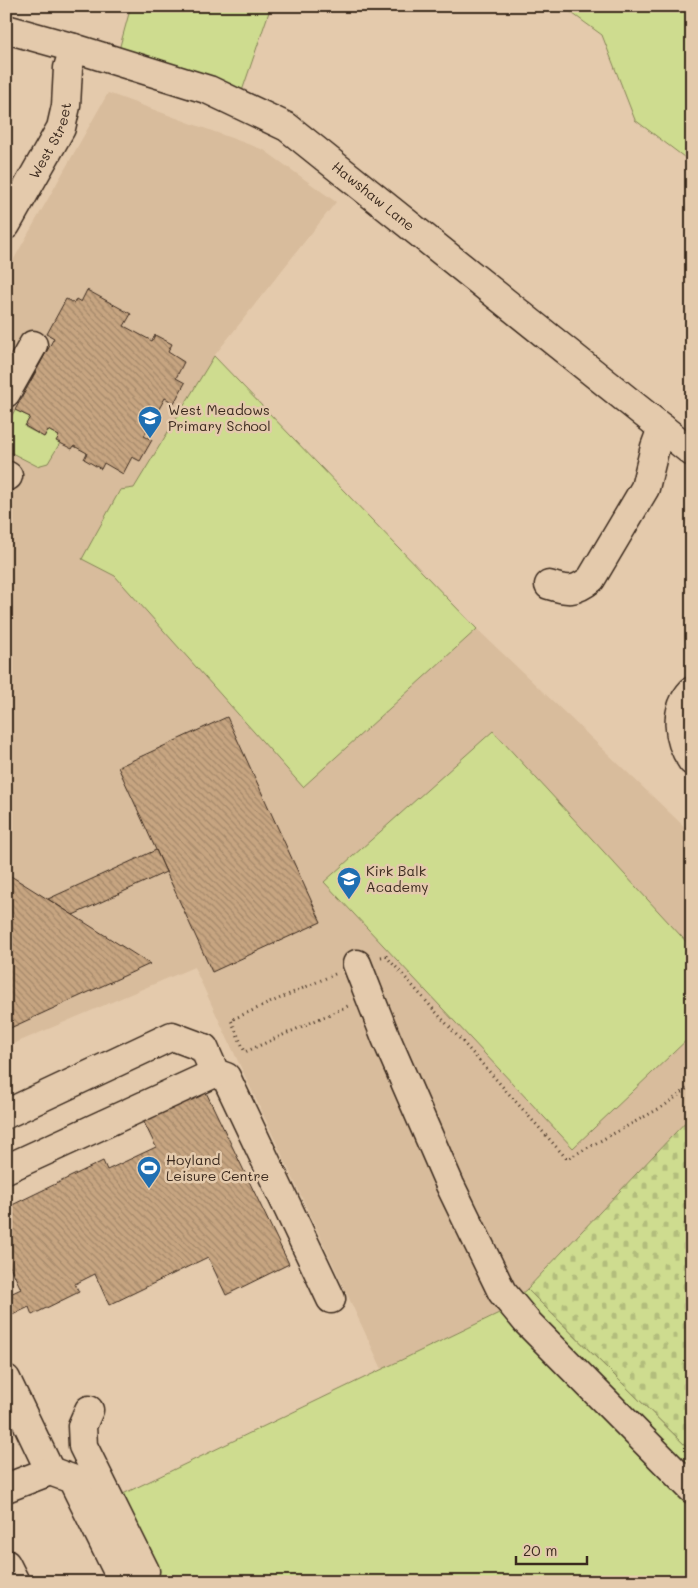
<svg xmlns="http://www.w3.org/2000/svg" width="698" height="1588" font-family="Mali,sans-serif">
	<defs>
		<pattern id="cemetery-stones" width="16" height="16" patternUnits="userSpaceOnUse" patternTransform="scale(1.25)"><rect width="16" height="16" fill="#cedc8f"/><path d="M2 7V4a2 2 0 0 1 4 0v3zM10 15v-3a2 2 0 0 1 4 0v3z" fill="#b2bd7b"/></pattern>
		<pattern id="building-back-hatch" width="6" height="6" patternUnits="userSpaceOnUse" patternTransform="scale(1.25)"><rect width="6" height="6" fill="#c7a581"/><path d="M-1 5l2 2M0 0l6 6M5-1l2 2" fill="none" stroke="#a38769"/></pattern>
	</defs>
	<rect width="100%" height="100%" fill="#e4caac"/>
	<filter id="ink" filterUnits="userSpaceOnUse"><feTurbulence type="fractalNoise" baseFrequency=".02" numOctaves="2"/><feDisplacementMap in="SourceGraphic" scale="10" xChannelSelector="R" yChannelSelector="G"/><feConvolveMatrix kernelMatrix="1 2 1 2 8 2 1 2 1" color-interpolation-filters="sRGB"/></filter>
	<g filter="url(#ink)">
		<polygon fill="#d8bc9c" points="108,93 264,150 336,202 214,356 477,629 692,834 692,1115 527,1289 499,1313 382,1369 194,967 6,1047 6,273"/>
		<g fill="#cedc8f" stroke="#848356">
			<polygon points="131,6 271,6 241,94 117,57"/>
			<polygon points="562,6 692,6 692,163 635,120 602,35"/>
			<polygon points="214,356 477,629 303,787 115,576 82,559 120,490 134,488"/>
			<polygon points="15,410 30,417 25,427 44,437 48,430 59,436 57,441 60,443 48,463 37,466 6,450 6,425"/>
			<polygon points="493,731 692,948 692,1035 573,1148 324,882"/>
			<polygon points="527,1289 692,1452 692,1582 160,1582 123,1494 499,1313"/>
		</g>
		<polygon fill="url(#cemetery-stones)" stroke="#848356" points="692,1115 692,1452 527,1289"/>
		<g fill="url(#building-back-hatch)" stroke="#3b2a1e">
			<polygon points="87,290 131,314 124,326 152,341 155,335 172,344 168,352 184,362 176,378 185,383 174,403 165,398 144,436 152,440 140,461 132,457 123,474 104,463 101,469 84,459 87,453 74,446 72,449 56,441 59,436 48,430 44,437 25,426 30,417 15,410 54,338 47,334 66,299 74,303 76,299 81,302"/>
			<polygon points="227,717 321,922 212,972 118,767"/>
			<polygon points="156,850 166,872 73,915 48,899"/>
			<polygon points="6,873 73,915 150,964 6,1030"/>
			<polygon points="202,1084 289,1264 226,1295 208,1257 109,1305 95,1274 75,1284 79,1292 32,1315 29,1307 6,1318 6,1296 21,1289 6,1258 6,1208 103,1161 107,1170 156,1147 140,1114"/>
		</g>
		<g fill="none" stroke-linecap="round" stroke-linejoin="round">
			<defs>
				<g id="minor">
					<path id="s1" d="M6,225L61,128L66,106L68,68L74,48"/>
					<polyline points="6,393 33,345"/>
					<polyline points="6,475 8,476"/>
					<path d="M549,585C568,591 575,592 591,579L645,488L655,447L662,428"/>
					<path d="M692,691C674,710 677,739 692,761"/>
					<polyline points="357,964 386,1038 450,1185 502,1292 527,1322 692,1489"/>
					<polyline points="6,1114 172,1036 204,1048 215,1073 226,1077 331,1299"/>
					<polyline points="6,1169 215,1073"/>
					<polyline points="6,1379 50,1471"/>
					<polyline points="89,1410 82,1426 83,1446 145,1571 140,1582"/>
					<polyline points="6,1488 50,1471 72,1479 123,1582"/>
				</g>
				<g id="major">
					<path id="s2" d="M6,29L74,48L209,90L287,127L692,452"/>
					<polyline points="6,1564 15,1582"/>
				</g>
			</defs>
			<use href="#minor" stroke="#3b2a1e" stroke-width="31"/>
			<use href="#major" stroke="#3b2a1e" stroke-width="31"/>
			<g stroke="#3b2a1e" stroke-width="3" stroke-dasharray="1 4" stroke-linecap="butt">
				<polyline points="381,957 386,956 567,1159 664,1106 692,1085"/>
				<polyline points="335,974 231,1020 245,1052 348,1006"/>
			</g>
			<use href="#minor" stroke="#e4caac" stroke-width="28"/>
			<use href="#major" stroke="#e4caac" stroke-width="28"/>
		</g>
	</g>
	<defs>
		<symbol id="school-pin" viewBox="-11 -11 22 30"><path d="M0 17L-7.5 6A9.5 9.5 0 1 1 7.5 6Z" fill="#1f6fb2" stroke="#e4caac"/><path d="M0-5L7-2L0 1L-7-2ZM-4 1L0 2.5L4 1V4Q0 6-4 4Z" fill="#fff"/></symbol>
		<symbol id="stadium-pin" viewBox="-11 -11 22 30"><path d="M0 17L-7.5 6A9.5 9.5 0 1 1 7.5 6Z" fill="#1f6fb2" stroke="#e4caac"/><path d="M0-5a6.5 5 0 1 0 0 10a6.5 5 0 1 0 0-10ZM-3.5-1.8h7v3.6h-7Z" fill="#fff"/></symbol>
	</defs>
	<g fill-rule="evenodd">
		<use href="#school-pin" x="136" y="404" width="28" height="38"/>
		<use href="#school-pin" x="335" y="865" width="28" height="38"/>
		<use href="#stadium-pin" x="135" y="1154" width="28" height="38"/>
	</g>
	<g text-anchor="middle" stroke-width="5" stroke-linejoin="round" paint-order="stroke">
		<g font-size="14" fill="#3b2a1e" stroke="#e4caac">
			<text dy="5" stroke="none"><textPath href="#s1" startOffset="96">West Street</textPath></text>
			<text dy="5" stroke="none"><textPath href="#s2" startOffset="409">Hawshaw Lane</textPath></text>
		</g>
		<g font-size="14" fill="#3b2a1e" stroke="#e4caac" text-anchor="start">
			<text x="168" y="415">West Meadows<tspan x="168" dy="16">Primary School</tspan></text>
			<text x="366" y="876">Kirk Balk<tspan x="366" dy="16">Academy</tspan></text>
			<text x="166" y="1165">Hoyland<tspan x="166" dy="16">Leisure Centre</tspan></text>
		</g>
	</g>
	<rect width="698" height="1588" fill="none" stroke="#e4caac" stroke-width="25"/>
	<rect x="12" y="12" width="673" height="1563" fill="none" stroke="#3b2a1e" stroke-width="2" filter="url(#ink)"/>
	<path d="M516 1556v8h71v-8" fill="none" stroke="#3b2a1e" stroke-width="2.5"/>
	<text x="523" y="1556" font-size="15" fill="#3b2a1e" stroke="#e4caac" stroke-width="4" paint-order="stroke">20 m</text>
</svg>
